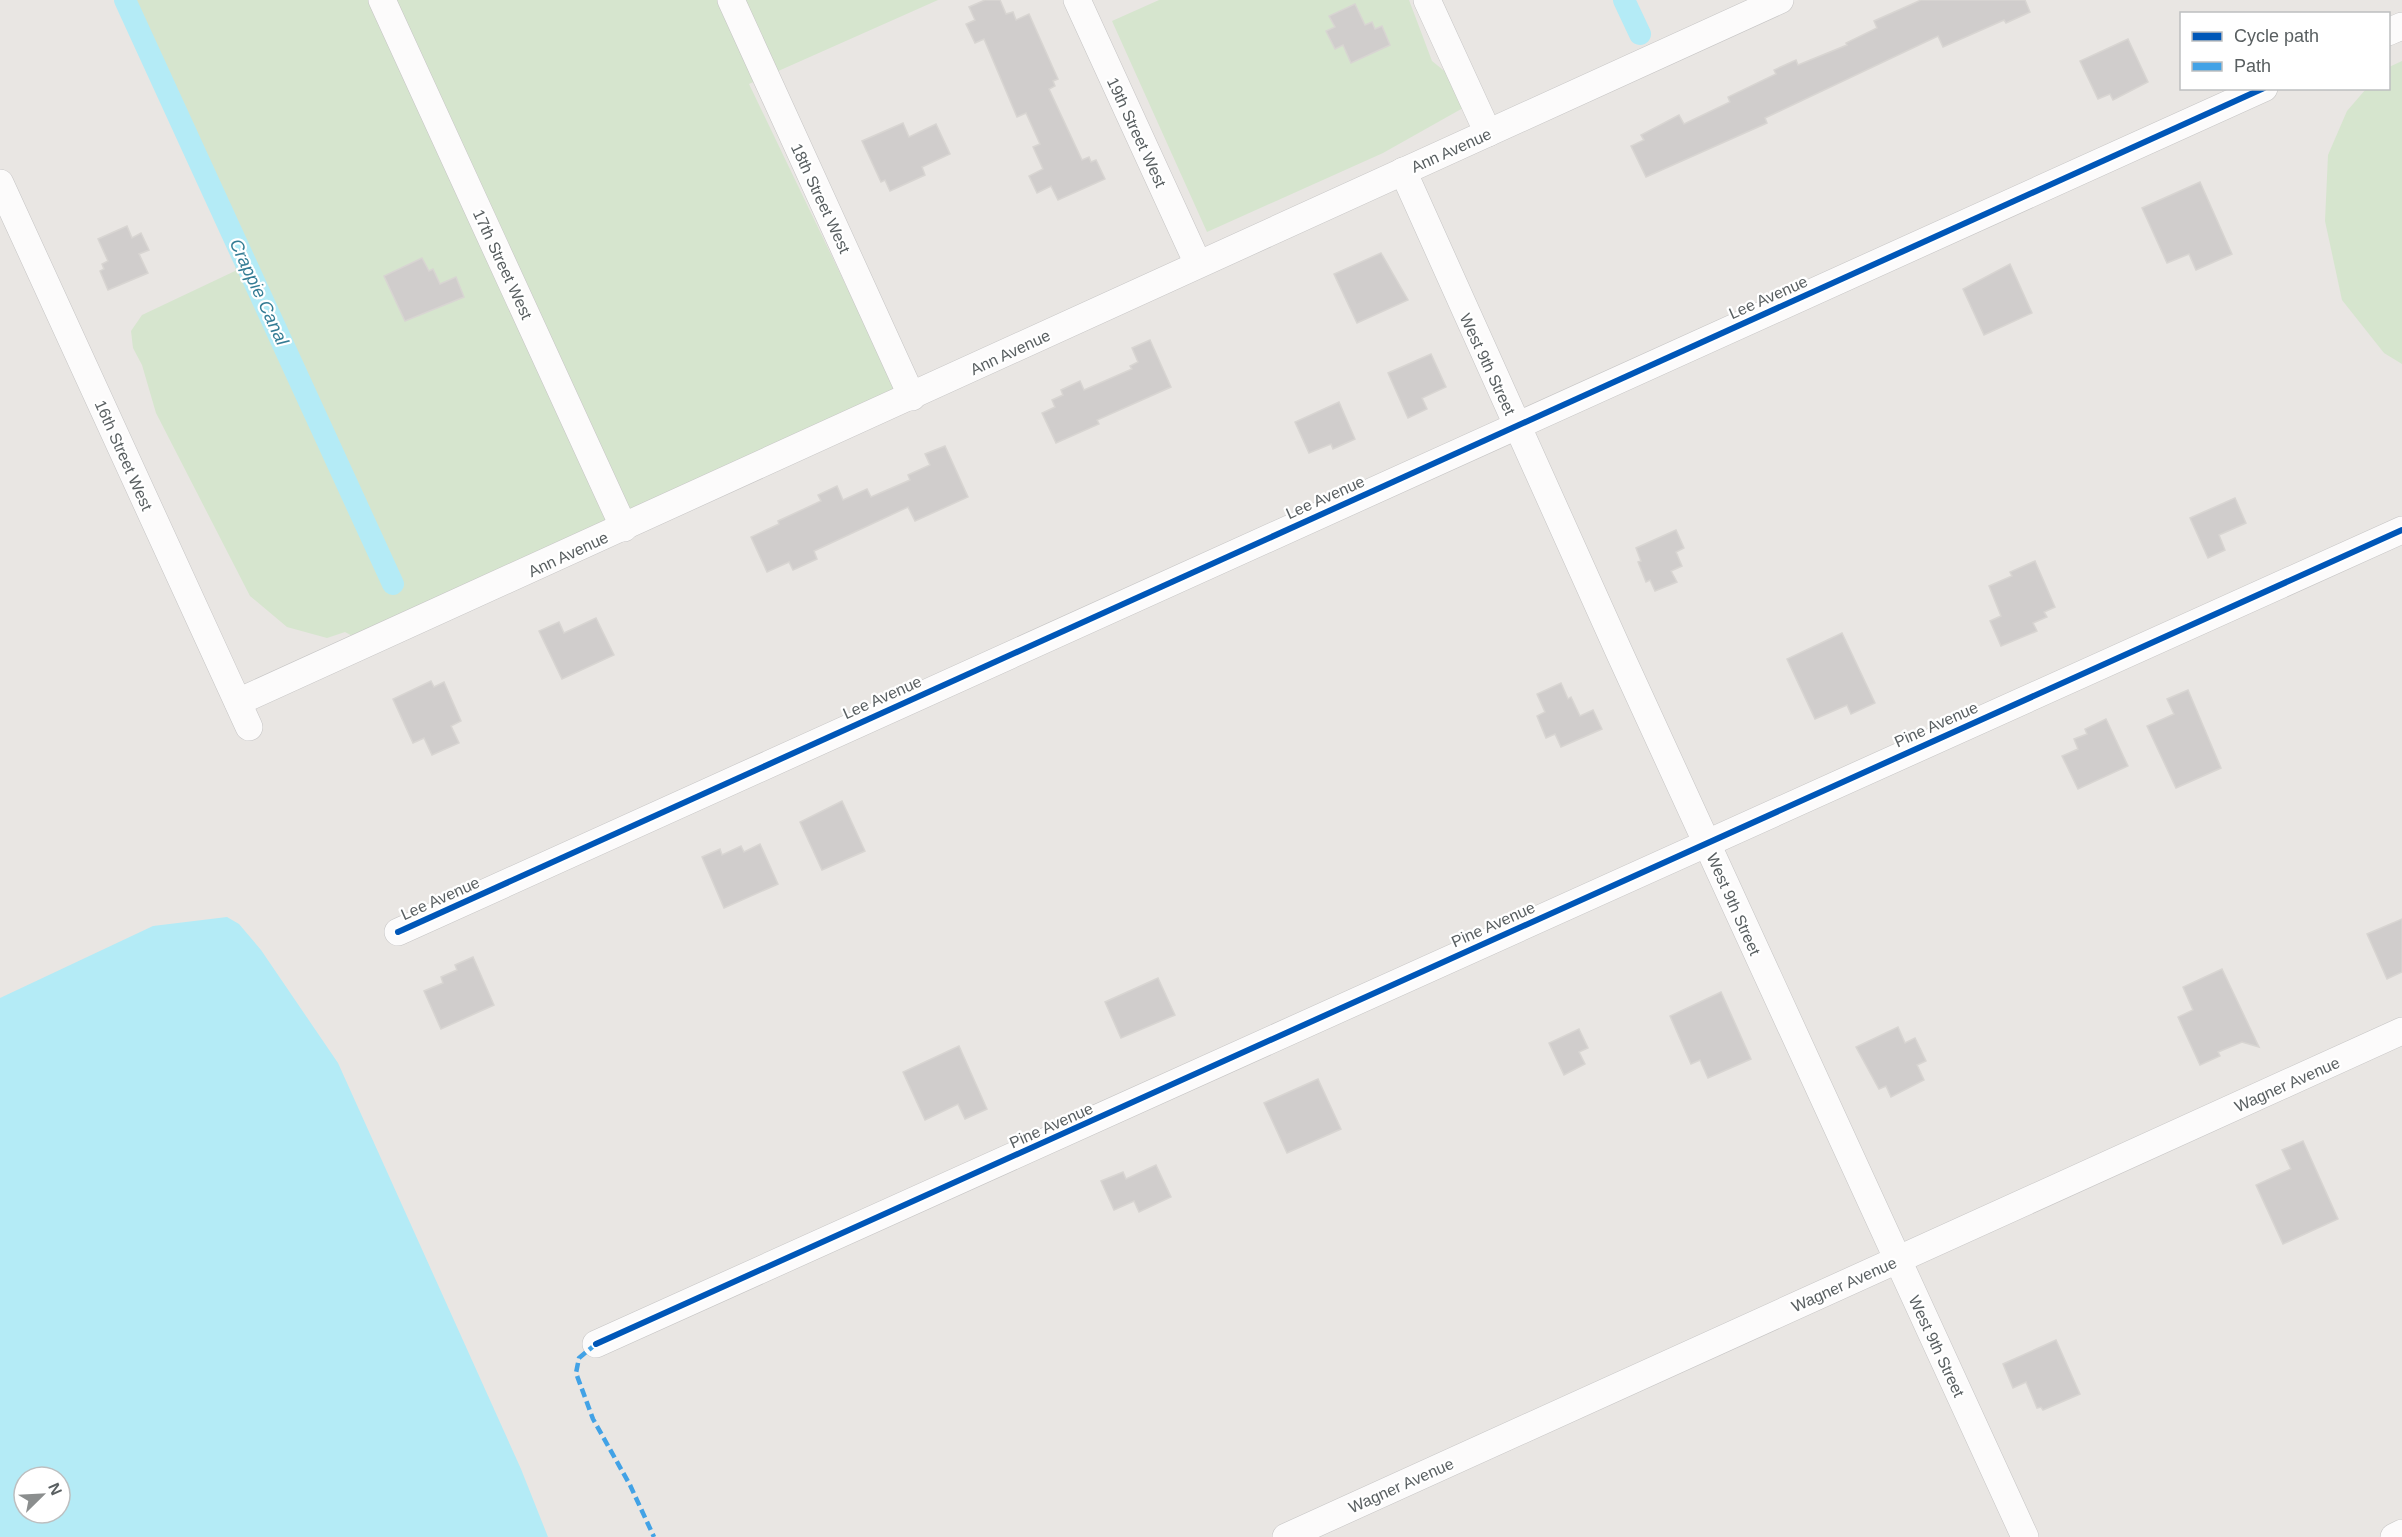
<svg xmlns="http://www.w3.org/2000/svg" width="2402" height="1537" font-family="Helvetica,sans-serif">
	<rect width="100%" height="100%" fill="#e9e6e3"/>
	<g fill="#d6e5ce">
		<polygon points="130,0 938,0 749,84 901,400 367,644 345,632 327,638 287,627 250,596 156,413 142,365 133,348 131,331 142,315 235,271 237,259"/>
		<polygon points="1159,0 1409,0 1432,61 1479,99 1383,153 1207,232 1112,21"/>
		<polygon points="2402,61 2402,364 2384,353 2342,300 2325,221 2328,155 2347,111 2366,89 2388,88 2389,67"/>
	</g>
	<path fill="#b4ebf6" fill-rule="evenodd" d="M227,917L239,924L261,950L338,1063L521,1469L548,1537H0V998L153,926ZM24,1477H60V1513H24Z"/>
	<g fill="none" stroke-linecap="round" stroke-linejoin="round">
		<g stroke="#b4ebf6" stroke-width="22">
			<polyline points="125,0 393,584"/>
			<polyline points="1624,0 1640,34"/>
		</g>
	</g>
	<g fill="#d0cdcc" stroke="#d8d5d2" stroke-width="1.5">
		<polygon points="985,0 1000,0 1006,14 1013,12 1016,20 1029,14 1058,79 1053,81 1055,86 1049,89 1082,160 1089,157 1091,162 1096,160 1105,179 1058,200 1051,186 1037,193 1029,176 1043,169 1033,147 1040,144 1026,113 1017,117 984,39 975,43 966,24 975,20 969,7"/>
		<polygon points="1921,0 2025,0 2030,12 2006,23 2004,20 1943,47 1938,36 1765,118 1767,123 1646,177 1631,146 1644,140 1641,135 1679,115 1684,124 1730,102 1728,97 1776,74 1774,70 1796,60 1798,65 1847,45 1846,43 1877,28 1874,21"/>
		<polygon points="1355,4 1365,25 1372,22 1375,29 1382,26 1390,45 1351,63 1343,45 1335,49 1326,31 1335,27 1329,16"/>
		<polygon points="2128,39 2148,82 2113,100 2110,94 2098,99 2080,61"/>
		<polygon points="903,123 909,137 936,124 950,154 922,167 925,175 890,191 885,180 881,182 862,141"/>
		<polygon points="2200,182 2232,254 2196,270 2189,254 2167,263 2142,208"/>
		<polygon points="127,226 132,238 141,233 149,250 139,254 148,273 108,290 100,271 104,269 102,264 108,261 98,239"/>
		<polygon points="1381,253 1408,300 1357,323 1334,274"/>
		<polygon points="422,258 429,271 433,269 440,284 456,277 464,297 405,321 384,276"/>
		<polygon points="2010,264 2032,313 1984,335 1963,289"/>
		<polygon points="1150,340 1171,387 1097,420 1099,424 1056,443 1042,413 1055,407 1052,400 1063,395 1061,390 1080,381 1084,390 1132,369 1130,366 1138,362 1132,348"/>
		<polygon points="1431,354 1446,387 1422,398 1427,409 1408,418 1388,373"/>
		<polygon points="1339,402 1355,439 1333,449 1331,444 1309,453 1295,422"/>
		<polygon points="945,446 968,497 915,521 908,507 814,551 817,559 793,570 789,562 767,572 751,537 779,524 778,521 821,501 818,495 837,486 843,500 867,489 871,497 910,480 908,475 930,465 925,454"/>
		<polygon points="2235,498 2246,523 2219,535 2225,550 2208,558 2190,518"/>
		<polygon points="1676,530 1684,548 1676,552 1682,566 1671,571 1677,582 1655,591 1650,580 1646,582 1638,562 1641,561 1636,548"/>
		<polygon points="2035,561 2055,607 2044,612 2047,617 2033,623 2037,631 2001,646 1990,621 2001,616 1989,586 2012,576 2010,572"/>
		<polygon points="596,618 614,655 562,679 539,631 559,622 564,633"/>
		<polygon points="1842,633 1875,703 1851,714 1847,705 1815,719 1787,659"/>
		<polygon points="431,681 434,687 444,682 461,721 451,726 459,743 432,755 424,738 413,743 393,699"/>
		<polygon points="1561,683 1568,699 1571,697 1580,716 1593,710 1602,729 1561,747 1555,734 1546,738 1537,716 1545,712 1537,694"/>
		<polygon points="2188,690 2221,768 2176,788 2147,726 2174,714 2167,699"/>
		<polygon points="2106,719 2128,766 2078,789 2062,756 2078,749 2074,739 2087,734 2085,729"/>
		<polygon points="842,801 865,851 822,870 800,822"/>
		<polygon points="760,844 778,884 724,908 702,857 720,849 722,855 741,846 744,852"/>
		<polygon points="2402,919 2402,972 2387,979 2367,934"/>
		<polygon points="473,957 494,1005 441,1029 424,991 443,983 441,977 457,970 455,965"/>
		<polygon points="2222,969 2259,1047 2242,1042 2218,1052 2220,1056 2200,1065 2178,1017 2193,1010 2183,987"/>
		<polygon points="1158,978 1175,1015 1121,1038 1105,1002"/>
		<polygon points="1721,992 1751,1059 1708,1078 1700,1060 1691,1064 1670,1016"/>
		<polygon points="1898,1027 1905,1043 1915,1038 1926,1061 1917,1065 1924,1080 1891,1097 1886,1086 1879,1089 1856,1047"/>
		<polygon points="1579,1029 1588,1048 1579,1052 1585,1064 1564,1075 1549,1043"/>
		<polygon points="959,1046 987,1109 965,1119 958,1104 925,1120 903,1072"/>
		<polygon points="1318,1079 1341,1129 1287,1153 1264,1103"/>
		<polygon points="2303,1141 2338,1219 2283,1244 2256,1185 2291,1169 2282,1150"/>
		<polygon points="1156,1165 1171,1197 1139,1212 1134,1201 1114,1210 1101,1181 1123,1172 1126,1179"/>
		<polygon points="2056,1340 2080,1394 2043,1410 2041,1407 2037,1408 2026,1382 2013,1388 2003,1364"/>
	</g>
	<g fill="none" stroke-linecap="round" stroke-linejoin="round">
		<defs>
			<g id="minor">
				<polyline points="382,0 624,528"/>
				<polyline points="731,0 912,397"/>
				<polyline points="1077,0 1198,264"/>
				<polyline points="1427,0 1488,133"/>
				<polyline points="2388,32 2402,26"/>
				<polyline points="1403,171 1620,654 2025,1537"/>
				<polyline points="0,183 249,727"/>
				<polyline points="238,702 1780,0"/>
				<polyline points="398,932 2264,88"/>
				<polyline points="596,1344 2402,530"/>
				<polyline points="1286,1537 2402,1031"/>
				<polyline points="2394,1537 2402,1533"/>
			</g>
		</defs>
		<use href="#minor" stroke="#c5c4c4" stroke-width="28"/>
		<use href="#minor" stroke="#fcfbfb" stroke-width="27"/>
		<polyline stroke="#42a2e6" stroke-width="4.5" stroke-dasharray="9 4.5" stroke-linecap="butt" points="596,1344 579,1358 576,1373 593,1419 630,1485 654,1537"/>
		<defs>
			<g id="cycleway">
				<polyline points="398,932 2264,88"/>
				<polyline points="596,1344 2402,530"/>
			</g>
		</defs>
		<use href="#cycleway" stroke="#fff" stroke-width="10"/>
		<use href="#cycleway" stroke="#0057b8" stroke-width="6"/>
	</g>
	<g text-anchor="middle" stroke-width="4.5" stroke-linejoin="round" paint-order="stroke">
		<g font-size="16" fill="#595f61" stroke="#fff">
			<text transform="translate(1137 132) rotate(65)" y="6">19th Street West</text>
			<text transform="translate(1451 150) rotate(-24)" y="6">Ann Avenue</text>
			<text transform="translate(821 198) rotate(65)" y="6">18th Street West</text>
			<text transform="translate(503 264) rotate(65)" y="6">17th Street West</text>
			<text transform="translate(1768 297) rotate(-24)" y="6">Lee Avenue</text>
			<text transform="translate(1010 352) rotate(-25)" y="6">Ann Avenue</text>
			<text transform="translate(1488 364) rotate(65)" y="6">West 9th Street</text>
			<text transform="translate(124 455) rotate(66)" y="6">16th Street West</text>
			<text transform="translate(1325 497) rotate(-24)" y="6">Lee Avenue</text>
			<text transform="translate(568 554) rotate(-25)" y="6">Ann Avenue</text>
			<text transform="translate(882 697) rotate(-24)" y="6">Lee Avenue</text>
			<text transform="translate(1936 724) rotate(-24)" y="6">Pine Avenue</text>
			<text transform="translate(440 898) rotate(-24)" y="6">Lee Avenue</text>
			<text transform="translate(1734 904) rotate(66)" y="6">West 9th Street</text>
			<text transform="translate(1493 924) rotate(-24)" y="6">Pine Avenue</text>
			<text transform="translate(2287 1084) rotate(-24)" y="6">Wagner Avenue</text>
			<text transform="translate(1051 1125) rotate(-24)" y="6">Pine Avenue</text>
			<text transform="translate(1844 1284) rotate(-24)" y="6">Wagner Avenue</text>
			<text transform="translate(1937 1346) rotate(65)" y="6">West 9th Street</text>
			<text transform="translate(1401 1485) rotate(-24)" y="6">Wagner Avenue</text>
		</g>
		<g font-size="18" font-style="italic" fill="#357d95" stroke="#fff">
			<text transform="translate(259 292) rotate(65)" y="6">Crappie Canal</text>
		</g>
	</g>
	<rect x="2180" y="12" width="210" height="78" fill="#ffffff" stroke="#bdbfc0" stroke-width="1.5"/>
	<rect x="2192" y="32" width="30" height="9" fill="#0057b8" stroke="#bdbfc0" stroke-width="1.5"/>
	<text x="2234" y="42" font-size="18" fill="#595f61">Cycle path</text>
	<rect x="2192" y="62" width="30" height="9" fill="#42a2e6" stroke="#bdbfc0" stroke-width="1.5"/>
	<text x="2234" y="72" font-size="18" fill="#595f61">Path</text>
	<g transform="translate(42 1495) rotate(66)"><circle r="28" fill="#ffffff" stroke="#bdbfc0" stroke-width="1.5"/>
	<path d="M0-4.5L10 22L0 15L-10 22Z" fill="#8b8e8e"/>
	<text y="-9" font-size="16" font-weight="bold" text-anchor="middle" fill="#595f61">N</text>
	</g>
</svg>
